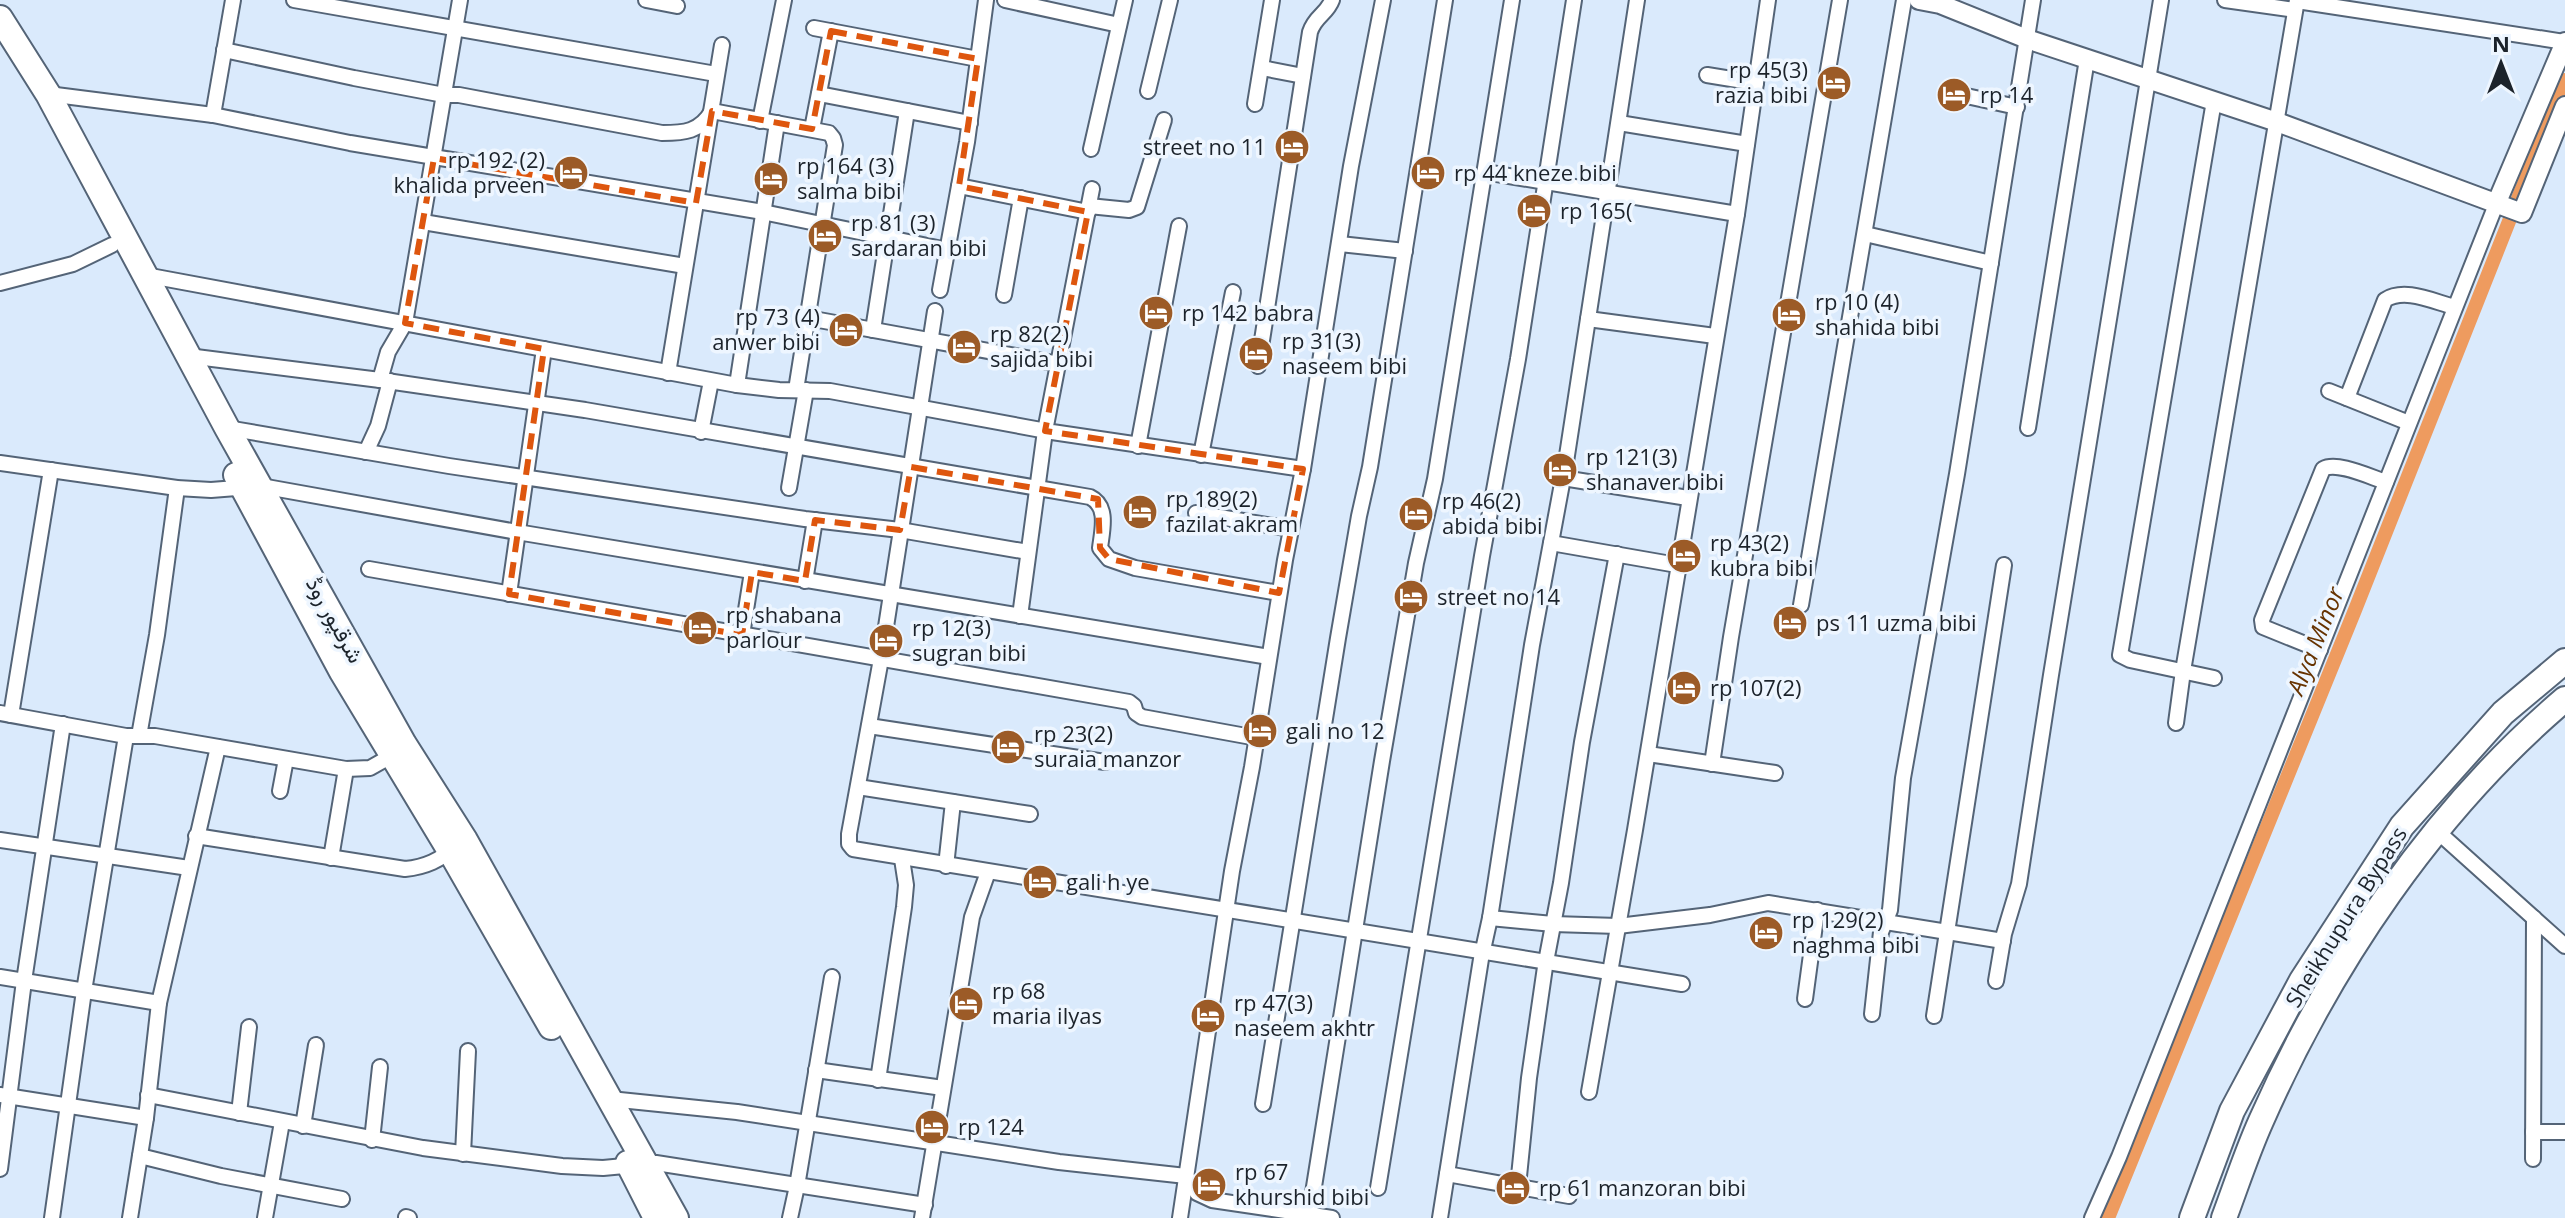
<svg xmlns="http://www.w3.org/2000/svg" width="2565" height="1218" font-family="'Open Sans',Vazirmatn,sans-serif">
	<rect width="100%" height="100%" fill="#daeafc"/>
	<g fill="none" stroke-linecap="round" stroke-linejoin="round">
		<polyline stroke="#ee9b5f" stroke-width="14" points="2108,1218 2355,610 2565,80"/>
		<defs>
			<g id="minor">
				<polyline points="294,0 716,74"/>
				<polyline points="646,0 677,6"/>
				<polyline points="1005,0 1119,25"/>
				<polyline points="2225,0 2295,10"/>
				<polyline points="2297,1 2565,42"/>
				<polyline points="814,28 978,59"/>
				<path d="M224,50L354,78L444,95H459L662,133C684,133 700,132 712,111L829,133L833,138L835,145L796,390"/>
				<polyline points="1262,68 1303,76"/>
				<polyline points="1707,75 1756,83"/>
				<polyline points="1148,91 1170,0"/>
				<polyline points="1948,92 2017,107"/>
				<polyline points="48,94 213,115 350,143 763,212 947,250"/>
				<polyline points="819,94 970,123"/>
				<polyline points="2214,101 2120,655 2130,660 2214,678"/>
				<polyline points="1255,104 1272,0"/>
				<polyline points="213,115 233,0"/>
				<polyline points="760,121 784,0"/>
				<polyline points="1619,123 1747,144"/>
				<polyline points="812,129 831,31"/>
				<polyline points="1091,149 1125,0"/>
				<polyline points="1485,172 1737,214"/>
				<polyline points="959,186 1088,212"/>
				<polyline points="1089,206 1129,210 1137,207 1164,120"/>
				<polyline points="423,222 685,266"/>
				<polyline points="1865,234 1991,263"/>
				<polyline points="1340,244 1405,251"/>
				<polyline points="145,275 737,385 779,390 830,391 1052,432 1303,469"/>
				<polyline points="0,283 73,264 112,245"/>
				<polyline points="940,290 967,142 986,0"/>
				<polyline points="1004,295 1021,198"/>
				<polyline points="935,311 881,659 849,834 849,844 853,849 1682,984"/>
				<polyline points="808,318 1059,364"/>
				<polyline points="1588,319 1715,336"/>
				<polyline points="873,330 907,111"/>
				<path d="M188,356L380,380L585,410L1090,497C1109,506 1102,531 1100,548L1109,559L1135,568L1279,593"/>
				<path d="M1258,366L1310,32C1315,16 1327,14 1332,0"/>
				<polyline points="668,373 722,45"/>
				<polyline points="380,380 388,352 405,323 460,0"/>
				<polyline points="737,385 777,123"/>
				<polyline points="2329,391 2409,423"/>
				<path d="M2347,398L2385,300C2405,287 2434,302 2455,307"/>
				<polyline points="227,428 449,466 805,519 900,530 1028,552"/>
				<polyline points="2028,428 2087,59"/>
				<polyline points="701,432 711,381"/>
				<polyline points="1138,446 1179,226"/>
				<polyline points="366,452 378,426 390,381"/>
				<polyline points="1201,455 1233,292"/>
				<polyline points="0,463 177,488 211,490 261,486 517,532 1269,657"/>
				<polyline points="1563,478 1688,498"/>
				<polyline points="789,488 806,390"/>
				<polyline points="1196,513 1291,529"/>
				<polyline points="1551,543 1677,565"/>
				<polyline points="369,569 1129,702 1134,706 1136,713 1142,717 1257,738"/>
				<polyline points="805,581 815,520"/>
				<polyline points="509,594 544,349"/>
				<polyline points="1801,605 1904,0"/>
				<polyline points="1020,616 1045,431 1092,189"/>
				<polyline points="742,635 752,572"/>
				<path d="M2320,650L2263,627L2262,620L2323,469C2337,461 2370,477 2386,482"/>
				<polyline points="0,713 126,736 155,736 346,769 370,768 393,755"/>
				<polyline points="11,715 51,470"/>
				<polyline points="2176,723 2183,671 2297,0"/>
				<polyline points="869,726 1105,762"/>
				<polyline points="139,736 157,635 177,488"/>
				<polyline points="1648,754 1775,773"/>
				<polyline points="1712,764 1731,637 1840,0"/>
				<polyline points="858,787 1030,814"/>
				<polyline points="280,791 286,759"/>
				<polyline points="2437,831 2565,946"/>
				<path d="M196,836L405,869C426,867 440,860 455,847"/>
				<polyline points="0,840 189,868"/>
				<polyline points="331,858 346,769"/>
				<polyline points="946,866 953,802"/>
				<polyline points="1490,918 1553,924 1618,926 1710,915 1768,903 2003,941"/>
				<polyline points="0,977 159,1003"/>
				<polyline points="1996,981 2004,934 2019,884 2051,675 2161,0"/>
				<polyline points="1805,999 1817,910"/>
				<polyline points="1872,1014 1881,932 1890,910 1903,778 1957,474 2033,0"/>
				<polyline points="1934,1016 2004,565"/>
				<polyline points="816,1070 943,1088"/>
				<polyline points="878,1080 904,907 906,885 902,859"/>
				<polyline points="1589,1092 1635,830 1737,214 1768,0"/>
				<polyline points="0,1095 146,1118"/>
				<polyline points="148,1095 423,1148 562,1166 603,1168 656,1163 925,1205"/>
				<polyline points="610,1099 737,1112 1059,1162 1186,1176 1197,1193 1212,1200 1332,1218"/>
				<polyline points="1263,1104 1338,638 1359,516 1370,467 1445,0"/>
				<polyline points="239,1113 249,1027"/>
				<polyline points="303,1126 316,1045"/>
				<polyline points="2533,1132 2565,1132"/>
				<polyline points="372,1140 380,1067"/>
				<polyline points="463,1154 468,1051"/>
				<polyline points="140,1156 221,1176 342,1199"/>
				<polyline points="2533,1159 2534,918"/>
				<polyline points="0,1169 24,981 63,724"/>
				<polyline points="1447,1174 1569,1196"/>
				<polyline points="1518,1186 1529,1078 1545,967 1561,883 1582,742 1617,554"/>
				<polyline points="1378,1188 1482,556 1518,359 1574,0"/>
				<polyline points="406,1217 409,1218"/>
				<polyline points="52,1218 84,991 126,736"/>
				<polyline points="130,1218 146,1118 159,1003 218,747"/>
				<polyline points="265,1218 282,1122"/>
				<polyline points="790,1218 797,1186 832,977"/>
				<polyline points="922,1218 972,917 988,872"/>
				<polyline points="1180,1218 1232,871 1252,767 1285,560 1303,469 1351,166 1383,0"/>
				<polyline points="1309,1218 1382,761 1416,563 1435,479 1512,0"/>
				<polyline points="1440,1218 1481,959 1490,918 1532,645 1566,462 1637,0"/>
				<polyline points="2092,1218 2119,1157 2497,202"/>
			</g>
			<g id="tertiary">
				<polyline points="1919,0 1940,4 2027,39 2277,122 2522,213 2565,106"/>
				<polyline points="2497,202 2565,42"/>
			</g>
			<g id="primary">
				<polyline points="0,18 48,94 227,428 404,744 465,840 676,1218"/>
				<polyline points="236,475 342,672 450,851 551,1027"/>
				<polyline points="628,1163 656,1218"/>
			</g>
			<g id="trunk">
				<polyline points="2192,1218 2232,1111 2302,980 2402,826 2503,713 2565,661"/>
				<path d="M2224,1218C2236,1186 2247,1152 2261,1121C2330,964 2433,811 2565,699"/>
			</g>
		</defs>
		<use href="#minor" stroke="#546477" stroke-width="18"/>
		<use href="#tertiary" stroke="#546477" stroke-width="22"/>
		<use href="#primary" stroke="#546477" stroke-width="28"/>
		<use href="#trunk" stroke="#546477" stroke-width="28"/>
		<use href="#minor" stroke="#fff" stroke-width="14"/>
		<use href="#tertiary" stroke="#fff" stroke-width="18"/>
		<use href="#primary" stroke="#fff" stroke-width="24"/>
		<use href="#trunk" stroke="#fff" stroke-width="24"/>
	</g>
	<path fill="none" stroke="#de560e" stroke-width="6" stroke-dasharray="16 10" stroke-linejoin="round" d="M831,31L978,59L959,186L1088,212L1045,431L1303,469L1279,593L1109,559L1100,548L1098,499L911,467L900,530L815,520L805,581L752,572L742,635L509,594L544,349L405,323L434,158L696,203L712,111L812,129Z"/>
	<defs>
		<symbol id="hotel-disc" viewBox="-11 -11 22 22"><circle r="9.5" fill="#9c5b27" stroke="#eef6ff"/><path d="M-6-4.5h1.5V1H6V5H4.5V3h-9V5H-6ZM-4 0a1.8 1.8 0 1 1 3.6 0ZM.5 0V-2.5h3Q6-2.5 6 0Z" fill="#fff"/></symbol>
	</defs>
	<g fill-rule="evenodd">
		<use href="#hotel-disc" x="1814" y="63" width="40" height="40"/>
		<use href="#hotel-disc" x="1934" y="75" width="40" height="40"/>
		<use href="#hotel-disc" x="1272" y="127" width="40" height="40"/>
		<use href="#hotel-disc" x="551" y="153" width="40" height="40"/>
		<use href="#hotel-disc" x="1408" y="153" width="40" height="40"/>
		<use href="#hotel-disc" x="751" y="159" width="40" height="40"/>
		<use href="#hotel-disc" x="1514" y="191" width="40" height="40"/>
		<use href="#hotel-disc" x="805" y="216" width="40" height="40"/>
		<use href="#hotel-disc" x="1136" y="293" width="40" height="40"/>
		<use href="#hotel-disc" x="1769" y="295" width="40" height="40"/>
		<use href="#hotel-disc" x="826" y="310" width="40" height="40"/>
		<use href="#hotel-disc" x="944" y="327" width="40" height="40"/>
		<use href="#hotel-disc" x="1236" y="334" width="40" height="40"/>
		<use href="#hotel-disc" x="1540" y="450" width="40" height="40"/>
		<use href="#hotel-disc" x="1120" y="492" width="40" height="40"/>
		<use href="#hotel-disc" x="1396" y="494" width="40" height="40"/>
		<use href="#hotel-disc" x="1664" y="536" width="40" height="40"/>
		<use href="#hotel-disc" x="1391" y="577" width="40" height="40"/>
		<use href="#hotel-disc" x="1770" y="603" width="40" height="40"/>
		<use href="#hotel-disc" x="680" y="608" width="40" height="40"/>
		<use href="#hotel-disc" x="866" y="621" width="40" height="40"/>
		<use href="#hotel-disc" x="1664" y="668" width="40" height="40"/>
		<use href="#hotel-disc" x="1240" y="711" width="40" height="40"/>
		<use href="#hotel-disc" x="988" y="727" width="40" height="40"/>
		<use href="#hotel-disc" x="1020" y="862" width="40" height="40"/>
		<use href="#hotel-disc" x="1746" y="913" width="40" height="40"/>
		<use href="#hotel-disc" x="946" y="984" width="40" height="40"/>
		<use href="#hotel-disc" x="1188" y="996" width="40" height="40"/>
		<use href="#hotel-disc" x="912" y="1107" width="40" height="40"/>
		<use href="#hotel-disc" x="1189" y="1165" width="40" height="40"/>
		<use href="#hotel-disc" x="1493" y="1168" width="40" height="40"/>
	</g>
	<g text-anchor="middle" stroke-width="7" stroke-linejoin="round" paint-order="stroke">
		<g font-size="22" fill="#1c232b" stroke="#eef6ff" text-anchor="start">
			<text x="1808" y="78" text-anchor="end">rp 45(3)<tspan x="1808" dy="25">razia bibi</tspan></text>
			<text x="1980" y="103">rp 14</text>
			<text x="1266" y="155" text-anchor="end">street no 11</text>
			<text x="545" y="168" text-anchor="end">rp 192 (2)<tspan x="545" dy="25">khalida prveen</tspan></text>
			<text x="797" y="174">rp 164 (3)<tspan x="797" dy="25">salma bibi</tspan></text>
			<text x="1454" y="181">rp 44 kneze bibi</text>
			<text x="1560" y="219">rp 165(</text>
			<text x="851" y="231">rp 81 (3)<tspan x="851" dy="25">sardaran bibi</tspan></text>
			<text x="1815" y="310">rp 10 (4)<tspan x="1815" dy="25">shahida bibi</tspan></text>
			<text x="1182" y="321">rp 142 babra</text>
			<text x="820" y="325" text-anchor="end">rp 73 (4)<tspan x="820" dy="25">anwer bibi</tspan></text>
			<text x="990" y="342">rp 82(2)<tspan x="990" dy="25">sajida bibi</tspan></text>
			<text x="1282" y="349">rp 31(3)<tspan x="1282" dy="25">naseem bibi</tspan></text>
			<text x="1586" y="465">rp 121(3)<tspan x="1586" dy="25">shanaver bibi</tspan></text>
			<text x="1166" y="507">rp 189(2)<tspan x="1166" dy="25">fazilat akram</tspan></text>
			<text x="1442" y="509">rp 46(2)<tspan x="1442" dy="25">abida bibi</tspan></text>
			<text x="1710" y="551">rp 43(2)<tspan x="1710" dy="25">kubra bibi</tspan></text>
			<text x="1437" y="605">street no 14</text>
			<text x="726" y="623">rp shabana<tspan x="726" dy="25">parlour</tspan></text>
			<text x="1816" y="631">ps 11 uzma bibi</text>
			<text x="912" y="636">rp 12(3)<tspan x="912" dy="25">sugran bibi</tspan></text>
			<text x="1710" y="696">rp 107(2)</text>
			<text x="1286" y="739">gali no 12</text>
			<text x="1034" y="742">rp 23(2)<tspan x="1034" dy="25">suraia manzor</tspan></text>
			<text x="1066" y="890">gali h ye</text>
			<text x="1792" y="928">rp 129(2)<tspan x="1792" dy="25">naghma bibi</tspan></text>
			<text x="992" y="999">rp 68<tspan x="992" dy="25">maria ilyas</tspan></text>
			<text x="1234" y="1011">rp 47(3)<tspan x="1234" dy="25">naseem akhtr</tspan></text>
			<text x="958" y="1135">rp 124</text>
			<text x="1235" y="1180">rp 67<tspan x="1235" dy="25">khurshid bibi</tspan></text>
			<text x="1539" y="1196">rp 61 manzoran bibi</text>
		</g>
		<g font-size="22" fill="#1c232b" stroke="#eef6ff">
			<text transform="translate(335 620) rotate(61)" y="8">شرقپور روڈ</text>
			<text transform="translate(2346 917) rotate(-58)" y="8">Sheikhupura Bypass</text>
		</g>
		<g font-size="24" font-style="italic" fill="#673301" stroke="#eef6ff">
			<text transform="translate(2316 641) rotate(-68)" y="8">Alya Minor</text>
		</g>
	</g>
	<g transform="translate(2501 64)" stroke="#eef6ff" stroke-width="6" paint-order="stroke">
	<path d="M0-6L14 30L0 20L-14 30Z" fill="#1c232b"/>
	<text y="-12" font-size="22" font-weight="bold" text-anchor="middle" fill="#1c232b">N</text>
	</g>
</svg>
